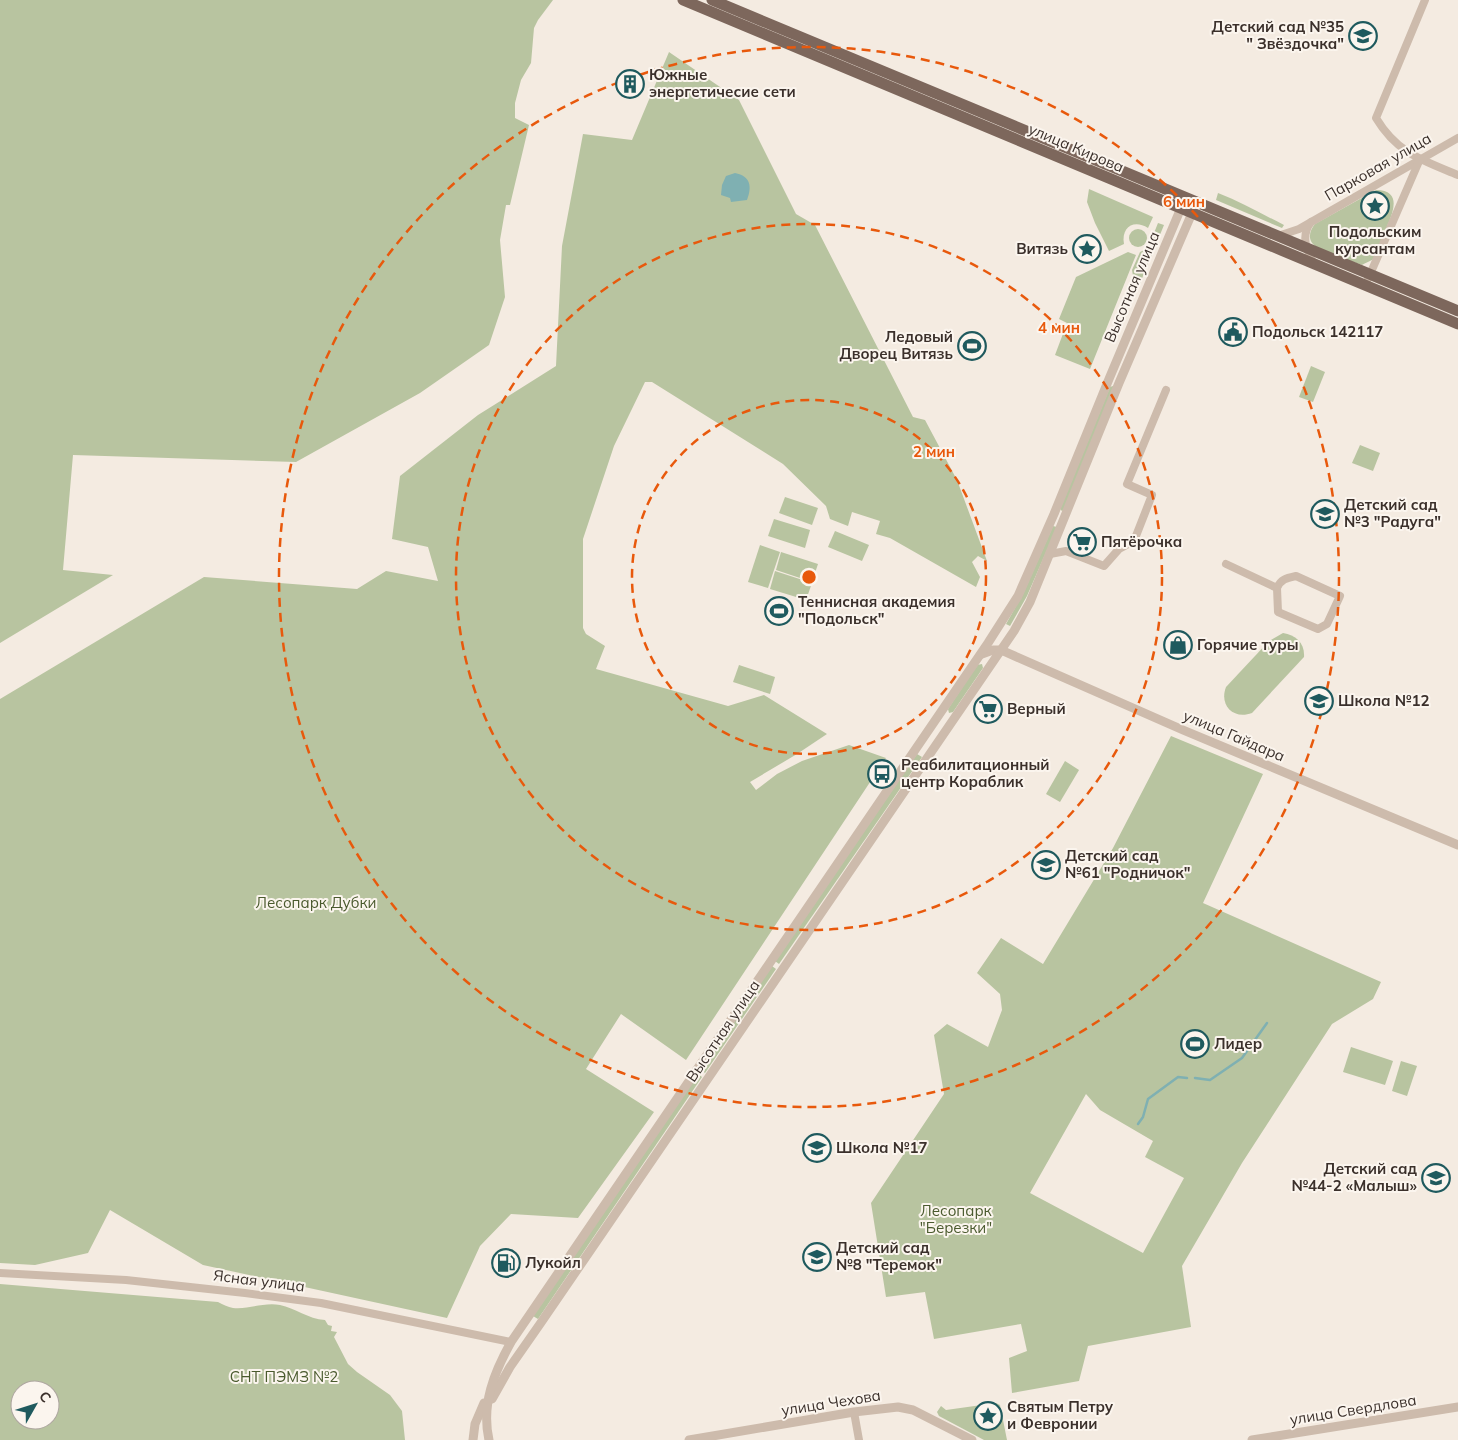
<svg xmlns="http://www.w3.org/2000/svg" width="1458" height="1440" font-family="Mulish,sans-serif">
	<rect width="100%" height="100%" fill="#f4ebe1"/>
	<g fill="#b8c4a0" fill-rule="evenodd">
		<polygon points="0,0 553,0 538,20 534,28 531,63 521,80 515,103 515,118 529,125 510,205 506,205 500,240 505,297 489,345 420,393 296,462 73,455 63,570 113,575 0,643"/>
		<polygon points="669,52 739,100 796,214 815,225 913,417 925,420 957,480 987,561 978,556 972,562 980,577 976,587 890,538 876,534 880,521 852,512 848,526 830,519 826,506 783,464 652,382 645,382 614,446 583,539 583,628 586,634 605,646 596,669 728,706 764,695 827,734 797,754 750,782 756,790 777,774 802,761 849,745 886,758 686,1060 621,1014 586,1069 654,1112 578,1218 511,1214 480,1246 447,1318 203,1265 110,1210 88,1253 35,1265 0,1263 0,699 204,577 357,589 386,571 438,581 428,547 392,539 400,476 478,415 556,366 562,246 583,134 632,140"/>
		<path d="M1089,189L1153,217L1148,228C1134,219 1121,227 1124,244L1109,251L1095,223L1087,202Z"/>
		<path d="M1376,190C1407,190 1389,221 1383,236C1380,243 1377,254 1373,259C1371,261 1365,263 1362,265C1352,261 1321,251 1314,245C1307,239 1310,230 1315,224Z"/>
		<path d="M1218,193C1241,202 1262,214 1284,225L1282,228L1216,200Z"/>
		<polygon points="1158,223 1164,225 1136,293 1132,270 1140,252 1148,248"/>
		<circle cx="1138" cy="238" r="9"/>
		<polygon points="1128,252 1136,255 1090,369 1055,355 1067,323 1059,319 1076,277"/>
		<polygon points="1311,366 1325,372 1313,402 1299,397"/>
		<polygon points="1113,386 1114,389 1064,510 1062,511 1060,509 1110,387"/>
		<polygon points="1360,445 1380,453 1373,471 1352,463"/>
		<polygon points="785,497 818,508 812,525 779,513"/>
		<polygon points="774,519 810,530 805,548 768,536"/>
		<polygon points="1053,526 1057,527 1027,596 1010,626 1006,624 1023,594"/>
		<polygon points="835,531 869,545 862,561 828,547"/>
		<polygon points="760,545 780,552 768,588 748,582"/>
		<polygon points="781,552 818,564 812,582 776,570"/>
		<polygon points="775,571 812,583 806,600 770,589"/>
		<path d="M1283,633C1296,635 1305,643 1304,657L1252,713C1233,720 1219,705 1226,687L1269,641Z"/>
		<polygon points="982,664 983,668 953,712 949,713 948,709 977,665"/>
		<polygon points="739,665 775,677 770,694 733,682"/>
		<path d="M1171,736L1263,774L1203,903L1381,982L1373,999L1332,1024L1242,1163L1182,1266L1191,1327L1088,1346L1079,1381L1012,1393L1009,1358L1027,1351L1021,1324L934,1339L925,1292L886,1297L871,1203L944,1094L934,1035L947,1024L988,1047L1002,1010L1000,994L977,973L1001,938L1043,964L1113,848ZM1086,1094L1100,1110L1153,1141L1145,1157L1184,1178L1143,1253L1030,1193Z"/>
		<polygon points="917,754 922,757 779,964 775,961"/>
		<polygon points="1065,761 1079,770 1060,802 1046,794"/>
		<polygon points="772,966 776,969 705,1073 701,1070"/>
		<polygon points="1351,1047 1393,1061 1385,1085 1343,1072"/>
		<polygon points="1401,1061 1417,1066 1407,1096 1392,1091"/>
		<polygon points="698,1074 702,1077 538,1319 533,1316"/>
		<path d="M0,1284L218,1302C222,1304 228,1307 233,1308C247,1310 263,1302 280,1305C295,1308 308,1319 325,1320L328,1325L332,1326L331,1331L337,1332L334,1337L348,1364L357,1372L390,1395L402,1411L405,1440H0ZM20,1390H50V1420H20Z"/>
		<polygon points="996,1403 1000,1405 1007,1440 984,1440 939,1416 937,1412 941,1406 946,1410"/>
	</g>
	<path fill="#7fb0b2" d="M735,173C751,176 752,187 747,200L731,202L730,198L721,195L722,185L726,176Z"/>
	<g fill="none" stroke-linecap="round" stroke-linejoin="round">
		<g stroke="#7fb0b2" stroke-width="2.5">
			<polyline points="1195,1078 1210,1080 1242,1058 1267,1023"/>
			<polyline points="1138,1124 1143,1117 1148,1099 1178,1077 1187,1078"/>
		</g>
		<g stroke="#cdbbac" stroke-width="8">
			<path d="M1425,0L1376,118C1397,153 1422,160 1458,175"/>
			<path d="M1311,222C1300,236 1307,251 1314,264"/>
			<polyline points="1278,236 1299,229 1458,138"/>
			<polyline points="1368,279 1420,159"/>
			<polyline points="1050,554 1066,551 1104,566 1119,549 1134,541 1152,495 1127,484 1166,390"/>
			<polyline points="1226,564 1277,588"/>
			<path d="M1296,576L1340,596L1327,624L1318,629L1278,612L1277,588C1281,579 1287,578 1296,576Z"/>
			<polyline points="0,1273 126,1280 245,1293 321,1303 511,1342"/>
			<polyline points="854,1412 859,1440"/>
		</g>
		<g stroke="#cdbbac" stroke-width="9">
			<polyline points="982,654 993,650 1001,650 1183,730 1458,845"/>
			<polyline points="492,1399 510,1367 540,1324 1014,631 1030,602 1119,383 1192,213 1192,200"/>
			<polyline points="473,1440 475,1424 484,1403"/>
			<path d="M489,1440C481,1404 494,1373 511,1342L988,643L1018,596L1054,514L1109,379L1181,208L1186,204"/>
			<polyline points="689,1440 854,1412 898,1407 913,1410 972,1440"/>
			<polyline points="1252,1440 1458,1407"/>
		</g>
		<g stroke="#7d675c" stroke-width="11">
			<polyline points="683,0 1458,324"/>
			<polyline points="712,0 1458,311"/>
		</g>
	</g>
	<g fill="none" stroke="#e8590c" stroke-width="2.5" stroke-dasharray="9 6">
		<circle cx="809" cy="577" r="177"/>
		<circle cx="809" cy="577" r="353"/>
		<circle cx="809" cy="577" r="530"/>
	</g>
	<defs>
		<symbol id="school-ring" viewBox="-11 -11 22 22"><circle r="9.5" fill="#fbf5ee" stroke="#1f5a5e" stroke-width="1.5"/><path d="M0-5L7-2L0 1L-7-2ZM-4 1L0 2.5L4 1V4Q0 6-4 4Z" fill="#1f5a5e"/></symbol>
		<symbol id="building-ring" viewBox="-11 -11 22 22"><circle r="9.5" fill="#fbf5ee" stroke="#1f5a5e" stroke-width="1.5"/><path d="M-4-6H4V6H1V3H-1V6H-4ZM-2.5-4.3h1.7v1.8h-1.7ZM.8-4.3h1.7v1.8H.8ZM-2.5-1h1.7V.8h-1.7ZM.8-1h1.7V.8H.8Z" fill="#1f5a5e"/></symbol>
		<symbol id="sight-ring" viewBox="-11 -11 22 22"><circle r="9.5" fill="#fbf5ee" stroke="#1f5a5e" stroke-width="1.5"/><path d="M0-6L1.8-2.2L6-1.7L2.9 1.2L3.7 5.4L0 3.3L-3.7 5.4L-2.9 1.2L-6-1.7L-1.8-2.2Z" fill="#1f5a5e"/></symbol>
		<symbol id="civic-ring" viewBox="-11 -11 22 22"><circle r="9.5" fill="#fbf5ee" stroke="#1f5a5e" stroke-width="1.5"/><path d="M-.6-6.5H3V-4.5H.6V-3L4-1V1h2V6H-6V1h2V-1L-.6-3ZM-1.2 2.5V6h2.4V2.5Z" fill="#1f5a5e"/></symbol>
		<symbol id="stadium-ring" viewBox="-11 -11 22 22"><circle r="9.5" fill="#fbf5ee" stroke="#1f5a5e" stroke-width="1.5"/><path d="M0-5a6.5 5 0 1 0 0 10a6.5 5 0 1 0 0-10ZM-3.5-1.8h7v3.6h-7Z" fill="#1f5a5e"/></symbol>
		<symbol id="supermarket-ring" viewBox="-11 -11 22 22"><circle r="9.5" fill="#fbf5ee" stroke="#1f5a5e" stroke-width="1.5"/><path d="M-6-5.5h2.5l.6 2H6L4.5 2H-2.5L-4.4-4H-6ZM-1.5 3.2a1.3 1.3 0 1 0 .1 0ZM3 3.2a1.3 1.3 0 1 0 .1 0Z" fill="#1f5a5e"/></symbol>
		<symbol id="shop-ring" viewBox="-11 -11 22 22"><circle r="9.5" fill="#fbf5ee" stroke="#1f5a5e" stroke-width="1.5"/><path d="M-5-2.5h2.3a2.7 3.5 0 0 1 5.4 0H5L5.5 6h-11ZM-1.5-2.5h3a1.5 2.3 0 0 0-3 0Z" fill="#1f5a5e"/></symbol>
		<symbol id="bus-ring" viewBox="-11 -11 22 22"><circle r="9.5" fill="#fbf5ee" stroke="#1f5a5e" stroke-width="1.5"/><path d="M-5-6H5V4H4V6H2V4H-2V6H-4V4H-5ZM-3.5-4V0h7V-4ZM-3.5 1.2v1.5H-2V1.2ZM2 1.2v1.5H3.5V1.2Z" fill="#1f5a5e"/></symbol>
		<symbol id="fuel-ring" viewBox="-11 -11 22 22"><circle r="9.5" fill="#fbf5ee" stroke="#1f5a5e" stroke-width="1.5"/><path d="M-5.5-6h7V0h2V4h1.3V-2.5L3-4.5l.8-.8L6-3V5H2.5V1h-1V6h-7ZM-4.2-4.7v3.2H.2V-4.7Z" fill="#1f5a5e"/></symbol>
	</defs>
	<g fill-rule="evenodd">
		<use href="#school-ring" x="1347" y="20" width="32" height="32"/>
		<use href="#building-ring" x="614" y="68" width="32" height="32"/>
		<use href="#sight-ring" x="1359" y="190" width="32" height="32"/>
		<use href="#sight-ring" x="1071" y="233" width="32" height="32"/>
		<use href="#civic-ring" x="1217" y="316" width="32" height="32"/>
		<use href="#stadium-ring" x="956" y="330" width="32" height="32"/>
		<use href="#school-ring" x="1309" y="498" width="32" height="32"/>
		<use href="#supermarket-ring" x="1066" y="526" width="32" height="32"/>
		<use href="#stadium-ring" x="763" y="595" width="32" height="32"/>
		<use href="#shop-ring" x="1162" y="629" width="32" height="32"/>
		<use href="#school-ring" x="1303" y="685" width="32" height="32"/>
		<use href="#supermarket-ring" x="972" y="693" width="32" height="32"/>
		<use href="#bus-ring" x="866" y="758" width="32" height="32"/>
		<use href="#school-ring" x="1030" y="849" width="32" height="32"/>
		<use href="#stadium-ring" x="1179" y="1028" width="32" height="32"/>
		<use href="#school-ring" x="801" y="1132" width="32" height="32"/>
		<use href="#school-ring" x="1420" y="1162" width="32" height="32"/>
		<use href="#school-ring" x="801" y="1241" width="32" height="32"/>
		<use href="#fuel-ring" x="490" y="1247" width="32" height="32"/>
		<use href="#sight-ring" x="972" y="1400" width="32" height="32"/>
	</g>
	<g text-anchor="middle" stroke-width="4" stroke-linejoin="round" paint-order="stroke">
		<g font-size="15" font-weight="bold" fill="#3b302b" stroke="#fbf5ee" text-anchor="start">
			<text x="1344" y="32" text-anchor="end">Детский сад №35<tspan x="1344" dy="17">" Звёздочка"</tspan></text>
			<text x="649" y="80">Южные<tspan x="649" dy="17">энергетичесие сети</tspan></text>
			<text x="1375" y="237" text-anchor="middle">Подольским<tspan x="1375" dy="17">курсантам</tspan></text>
			<text x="1068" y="254" text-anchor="end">Витязь</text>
			<text x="1252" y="337">Подольск 142117</text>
			<text x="953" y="342" text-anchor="end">Ледовый<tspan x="953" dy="17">Дворец Витязь</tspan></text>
			<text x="1344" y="510">Детский сад<tspan x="1344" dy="17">№3 "Радуга"</tspan></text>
			<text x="1101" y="547">Пятёрочка</text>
			<text x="798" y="607">Теннисная академия<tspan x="798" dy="17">"Подольск"</tspan></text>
			<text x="1197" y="650">Горячие туры</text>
			<text x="1338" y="706">Школа №12</text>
			<text x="1007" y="714">Верный</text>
			<text x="901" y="770">Реабилитационный<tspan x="901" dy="17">центр Кораблик</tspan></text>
			<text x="1065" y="861">Детский сад<tspan x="1065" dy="17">№61 "Родничок"</tspan></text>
			<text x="1214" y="1049">Лидер</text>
			<text x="836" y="1153">Школа №17</text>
			<text x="1417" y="1174" text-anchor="end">Детский сад<tspan x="1417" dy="17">№44-2 «Малыш»</tspan></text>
			<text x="836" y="1253">Детский сад<tspan x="836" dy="17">№8 "Теремок"</tspan></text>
			<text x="525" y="1268">Лукойл</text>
			<text x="1007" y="1412">Святым Петру<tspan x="1007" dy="17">и Февронии</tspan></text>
		</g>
		<g font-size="15" fill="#3b302b" stroke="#fbf5ee">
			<text transform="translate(1076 148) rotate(23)" y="5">улица Кирова</text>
			<text transform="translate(1378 167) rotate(-30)" y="5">Парковая улица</text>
			<text transform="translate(1132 287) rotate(-67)" y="5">Высотная улица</text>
			<text transform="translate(1234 736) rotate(23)" y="5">улица Гайдара</text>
			<text transform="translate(723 1031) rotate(-56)" y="5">Высотная улица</text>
			<text transform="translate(259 1281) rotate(7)" y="5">Ясная улица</text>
			<text transform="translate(831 1403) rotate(-9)" y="5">улица Чехова</text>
			<text transform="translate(1353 1410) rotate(-9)" y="5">улица Свердлова</text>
		</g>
		<g font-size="15" fill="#4a5a2e" stroke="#fbf5ee">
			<text x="316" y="908">Лесопарк Дубки</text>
			<text x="956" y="1216">Лесопарк<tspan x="956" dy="17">"Березки"</tspan></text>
			<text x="284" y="1382">СНТ ПЭМЗ №2</text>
		</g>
	</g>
	<circle cx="809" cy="577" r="8" fill="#e8590c" stroke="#fbf5ee" stroke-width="2.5"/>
	<g font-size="15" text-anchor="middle" font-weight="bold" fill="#e8590c" stroke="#fbf5ee" stroke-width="4" stroke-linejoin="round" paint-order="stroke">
		<text x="1184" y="207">6 мин</text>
		<text x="1059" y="333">4 мин</text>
		<text x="934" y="457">2 мин</text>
	</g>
	<g transform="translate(35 1405) rotate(51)"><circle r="24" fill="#fbf5ee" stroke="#aea6a0"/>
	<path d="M0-4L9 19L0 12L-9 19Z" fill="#1f5a5e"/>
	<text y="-8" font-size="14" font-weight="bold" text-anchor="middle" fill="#3b302b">С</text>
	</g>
</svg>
